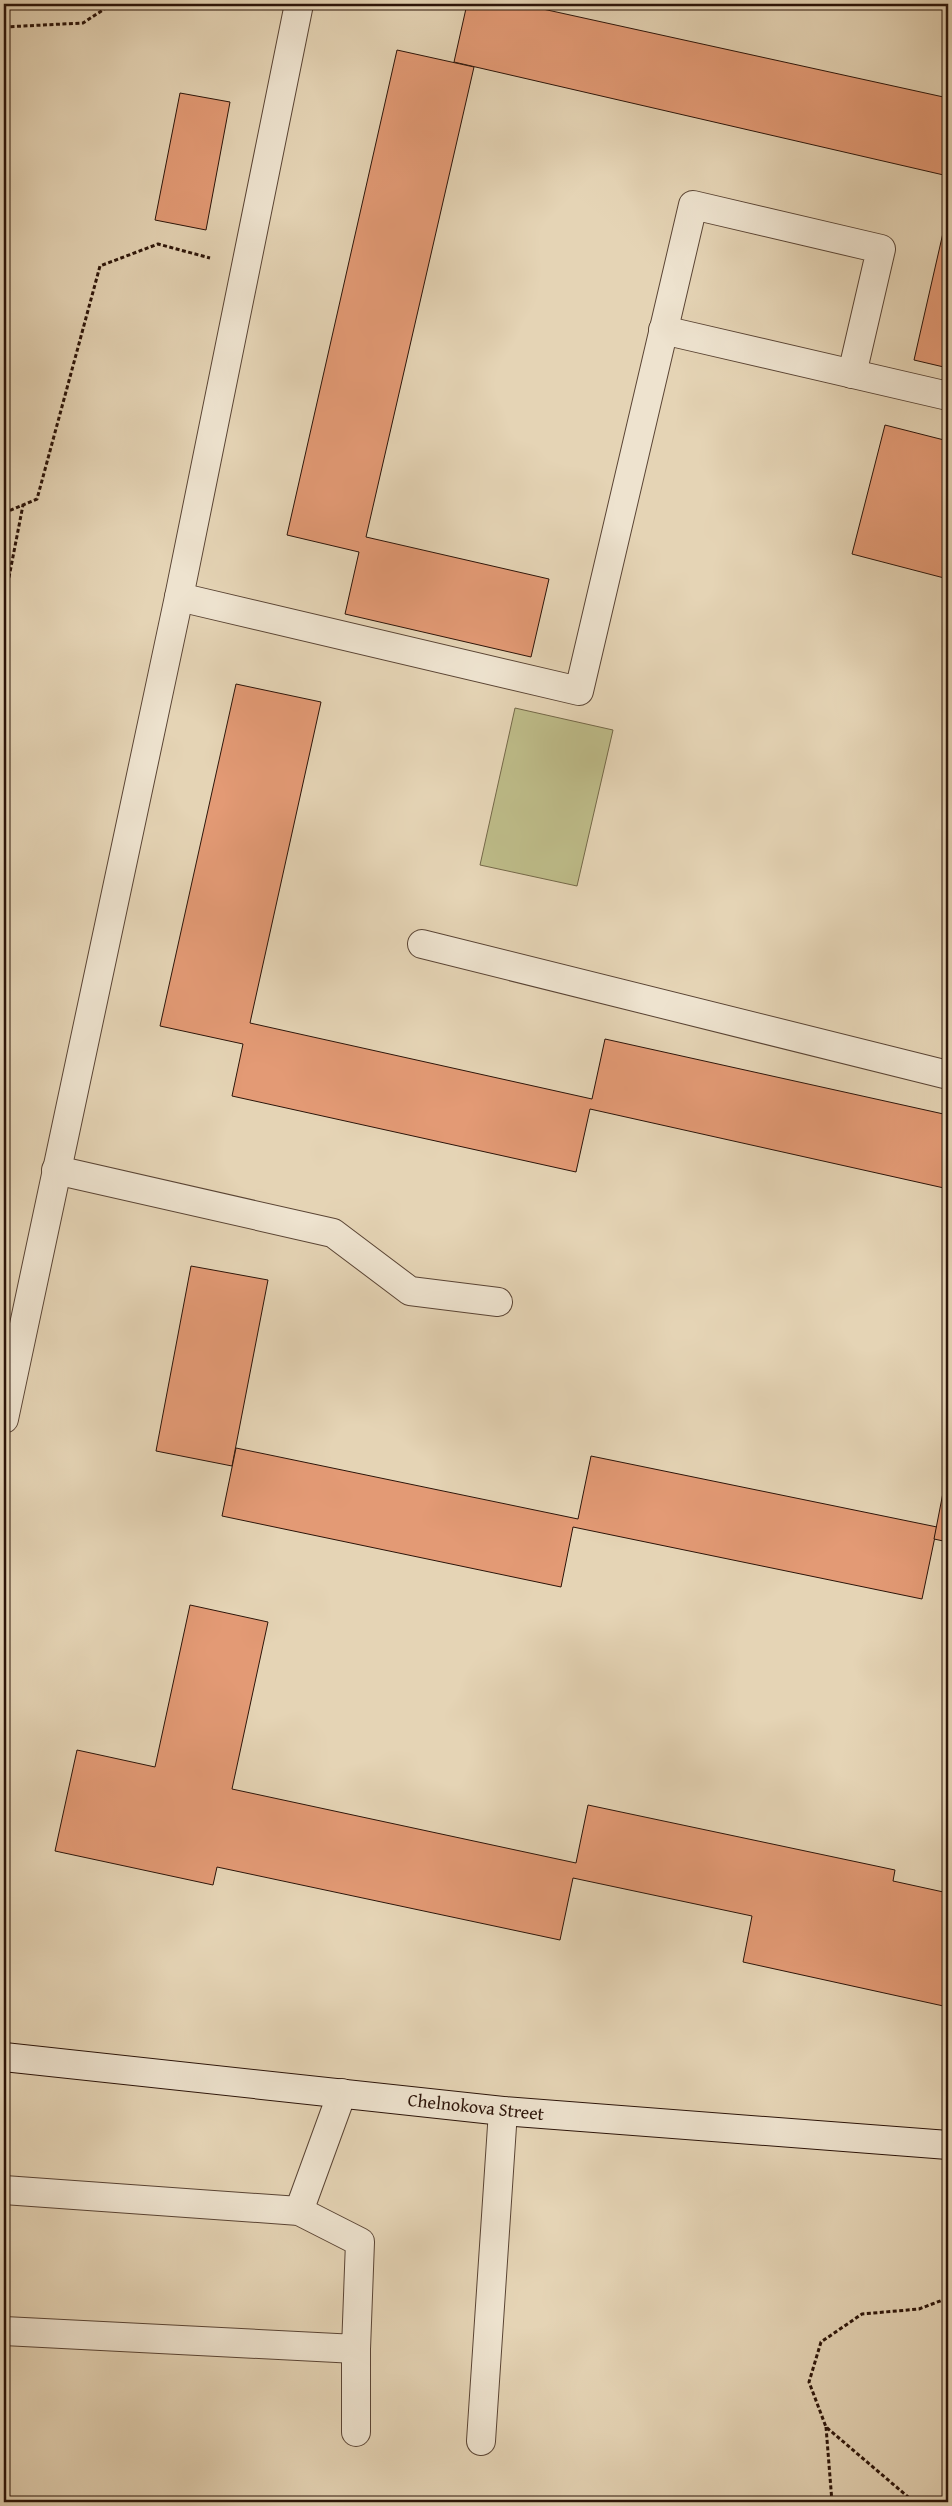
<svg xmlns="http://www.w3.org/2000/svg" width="952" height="2506" font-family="'Gentium Book Plus',serif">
	<rect width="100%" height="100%" fill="#e5d4b5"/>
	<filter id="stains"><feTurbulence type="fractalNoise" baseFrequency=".004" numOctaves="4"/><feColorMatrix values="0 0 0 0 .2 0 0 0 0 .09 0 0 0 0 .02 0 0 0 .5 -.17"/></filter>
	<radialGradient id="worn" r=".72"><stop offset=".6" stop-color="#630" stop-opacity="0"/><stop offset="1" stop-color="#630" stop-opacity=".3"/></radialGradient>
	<polygon fill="#bdbb88" stroke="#746848" points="515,708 613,730 577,886 480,865"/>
	<g fill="#e39a75" stroke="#2c1409">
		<polygon points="467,4 520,4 948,98 948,176 454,62"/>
		<polygon points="397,50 474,67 366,537 549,579 531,657 345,614 359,552 287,535"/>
		<polygon points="180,93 230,102 206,230 155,220"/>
		<polygon points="948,211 948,368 914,360"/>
		<polygon points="885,425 948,441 948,579 852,554"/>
		<polygon points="236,684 321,702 250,1023 592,1099 605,1039 948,1115 948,1169 944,1188 590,1109 576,1172 232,1096 243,1044 160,1026"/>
		<polygon points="191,1266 268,1280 232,1466 156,1451"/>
		<polygon points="236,1448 578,1519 591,1456 937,1527 922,1599 573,1527 561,1587 222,1516"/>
		<polygon points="948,1467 948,1542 934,1539"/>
		<polygon points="190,1605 268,1622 232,1789 576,1863 588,1805 895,1870 893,1881 948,1893 948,2007 743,1962 752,1916 573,1878 560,1940 217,1867 213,1885 55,1851 77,1750 155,1767"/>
	</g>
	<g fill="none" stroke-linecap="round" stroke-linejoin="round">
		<defs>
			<g id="street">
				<polyline points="663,330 948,396"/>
				<polyline points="179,597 579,691 693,205 881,249 852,374"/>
				<polyline points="422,944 948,1075"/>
				<polyline points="56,1170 333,1233 410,1291 498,1302"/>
				<polyline points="4,1419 179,597 299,4"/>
				<polyline points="4,2190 299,2211 360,2242 356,2349 4,2331"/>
				<polyline points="299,2211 342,2093"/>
				<polyline points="356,2432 356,2349"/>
				<polyline points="481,2441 503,2111"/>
			</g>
			<polyline id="secondary" points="4,2057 503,2111 948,2145"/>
		</defs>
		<use href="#street" stroke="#5a4434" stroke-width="30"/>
		<use href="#secondary" stroke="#2c1409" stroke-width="30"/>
		<g stroke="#2c1409" stroke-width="3" stroke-dasharray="4 2.5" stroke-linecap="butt">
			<polyline points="4,27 83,23 112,4"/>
			<polyline points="4,513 37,499 100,266 158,244 210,258"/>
			<polyline points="4,603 23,505"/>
			<polyline points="826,2427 832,2502"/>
			<polyline points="914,2502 826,2427 809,2382 821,2342 862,2314 919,2309 948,2298"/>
		</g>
		<use href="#street" stroke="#eee3cf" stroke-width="28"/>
		<use href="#secondary" stroke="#eee3cf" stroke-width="28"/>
	</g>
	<g text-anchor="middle" stroke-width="5" stroke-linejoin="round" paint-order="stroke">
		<g font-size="18" fill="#2c1409" stroke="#eee3cf">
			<text transform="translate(476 2107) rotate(6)" y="6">Chelnokova Street</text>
		</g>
	</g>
	<rect width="952" height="2506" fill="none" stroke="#e5d4b5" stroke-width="20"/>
	<rect x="5" y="5" width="942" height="2496" fill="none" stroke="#2c1409" stroke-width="2.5"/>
	<rect x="10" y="10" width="932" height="2486" fill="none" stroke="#2c1409"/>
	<rect width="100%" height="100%" filter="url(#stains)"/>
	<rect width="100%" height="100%" fill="url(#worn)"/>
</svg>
